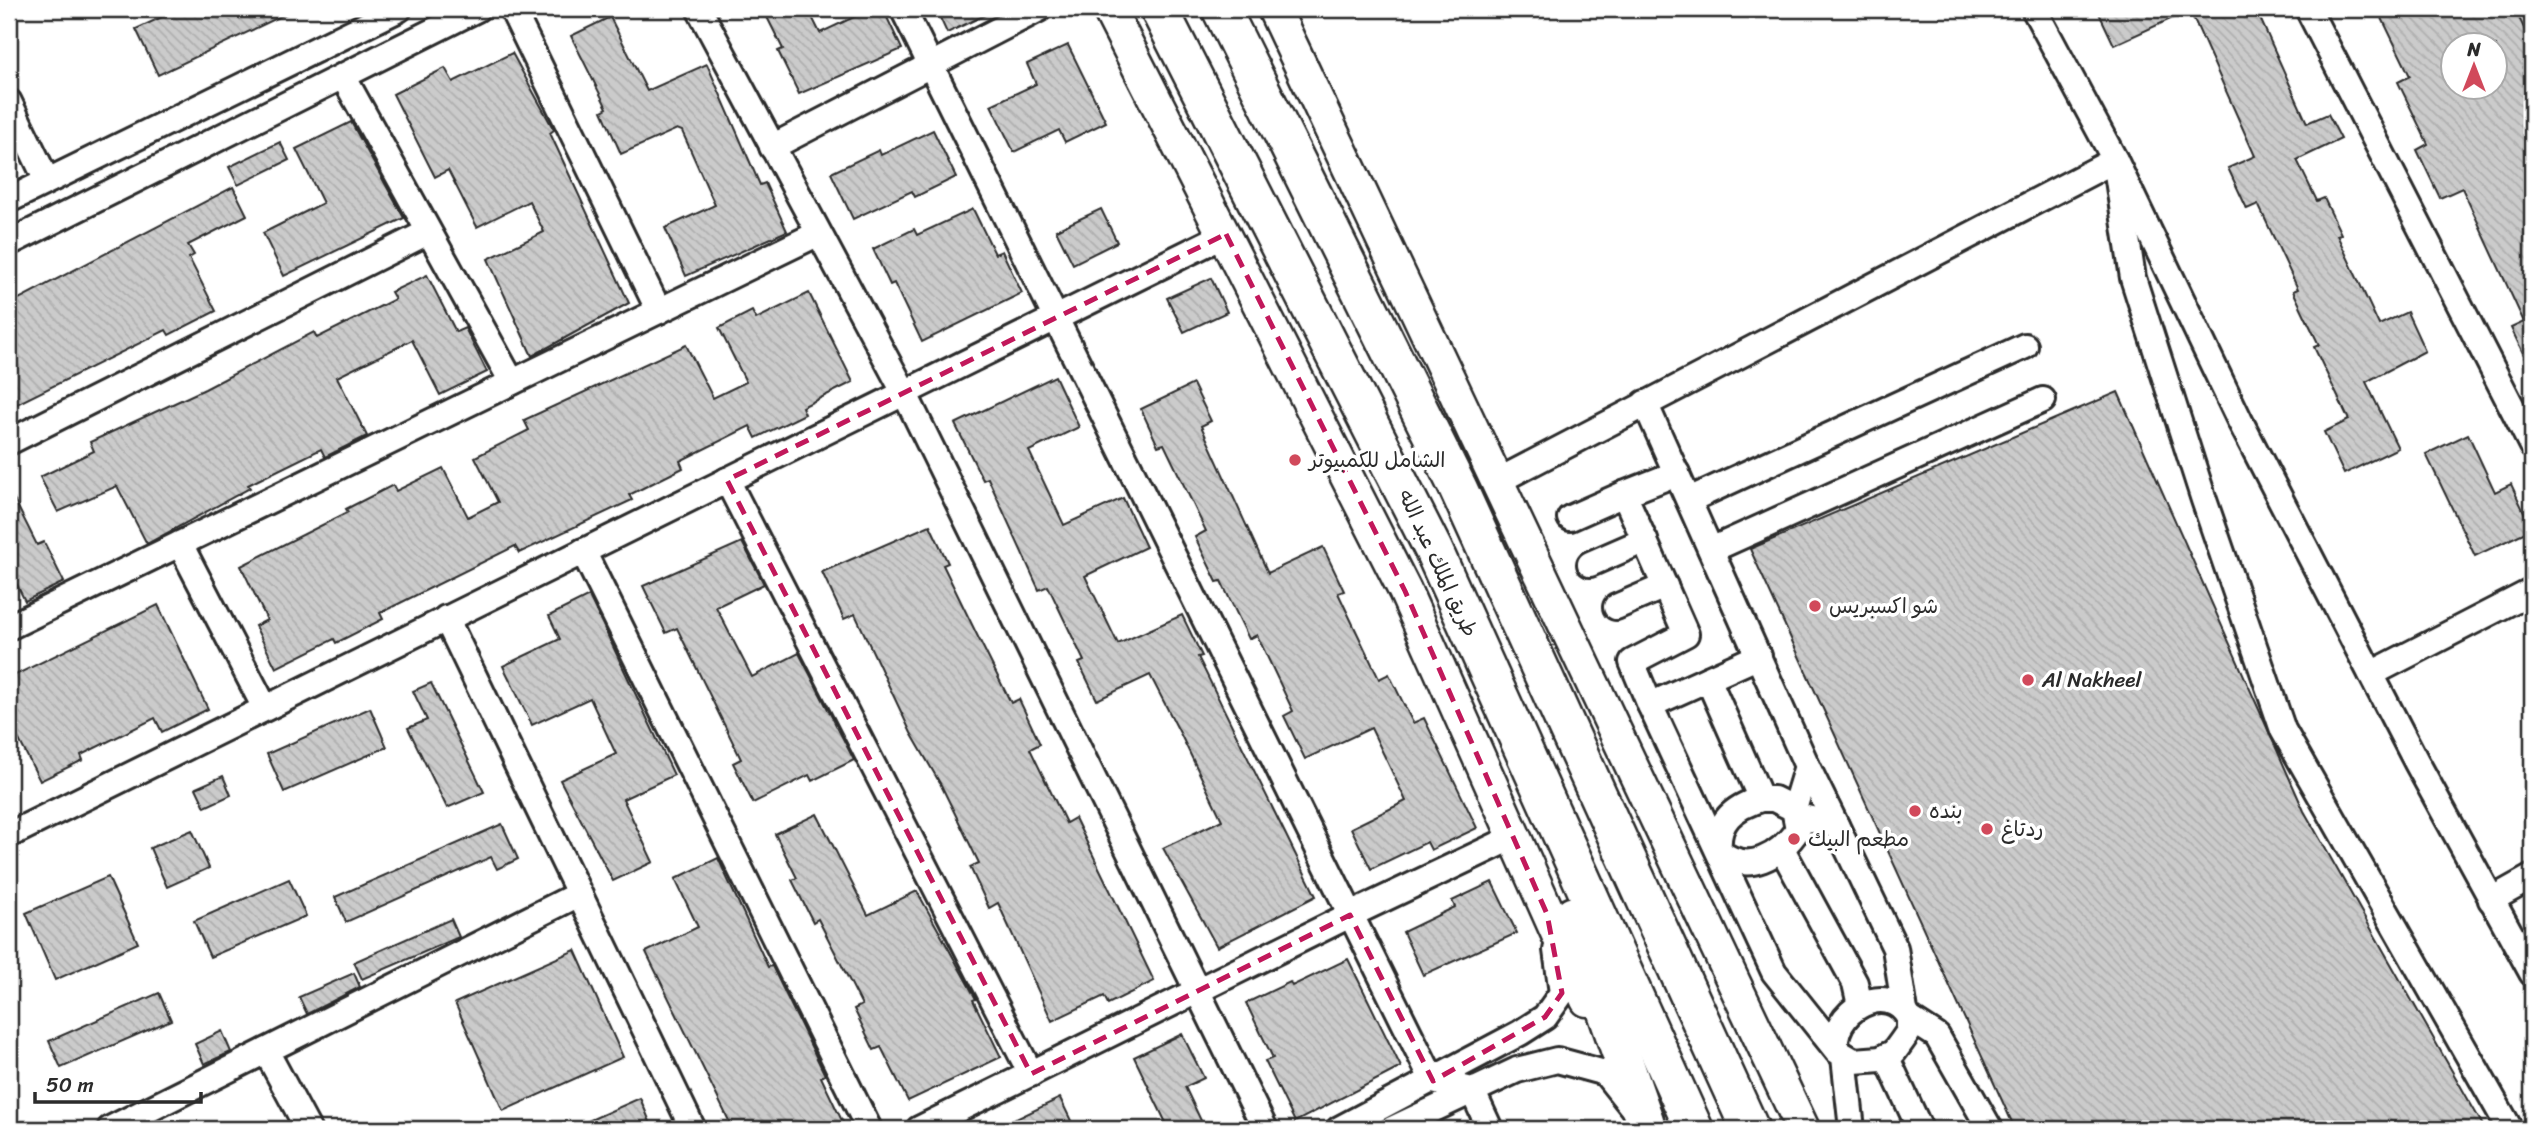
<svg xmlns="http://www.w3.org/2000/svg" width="2541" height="1138" font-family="Sriracha,'Playpen Sans Arabic',sans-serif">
	<defs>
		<pattern id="building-back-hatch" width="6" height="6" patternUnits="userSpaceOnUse" patternTransform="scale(1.75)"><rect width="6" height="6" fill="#cbcbcb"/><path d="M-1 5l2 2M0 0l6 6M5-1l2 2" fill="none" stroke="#aeaeae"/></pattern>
	</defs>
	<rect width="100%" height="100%" fill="#fff"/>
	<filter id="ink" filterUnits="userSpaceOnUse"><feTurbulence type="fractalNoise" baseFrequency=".0143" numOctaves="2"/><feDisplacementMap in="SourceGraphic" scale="14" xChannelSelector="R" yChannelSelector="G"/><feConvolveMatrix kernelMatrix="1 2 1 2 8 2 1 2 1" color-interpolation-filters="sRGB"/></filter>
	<g filter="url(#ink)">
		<g fill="url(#building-back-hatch)" stroke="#2b2b2b" stroke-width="2" fill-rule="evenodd">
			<polygon points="179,9 296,9 158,75 136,29"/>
			<polygon points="763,9 808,9 820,33 871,9 883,9 902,49 799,94 778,51 783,49"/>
			<polygon points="936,9 998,9 947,33"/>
			<polygon points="2097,9 2256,9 2307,123 2328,114 2341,139 2297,160 2317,201 2324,198 2341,234 2337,235 2379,325 2407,312 2425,351 2366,382 2398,448 2344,474 2324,432 2349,420 2314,347 2319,345 2293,291 2298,289 2258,204 2247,209 2228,168 2255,156 2190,10 2114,45"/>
			<path d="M2391,9H2515L2532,45V372L2511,328L2524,322L2462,188L2440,198L2417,150L2428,144L2398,82L2410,76L2380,14ZM2454,46H2496V88H2454Z"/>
			<polygon points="610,17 647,91 707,64 760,185 765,183 787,231 686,276 665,228 715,205 682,131 677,129 621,154 602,111 607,108 571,36"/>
			<polygon points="1068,45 1106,122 1065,142 1059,130 1014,152 991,105 1036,84 1027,64"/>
			<polygon points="512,53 554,130 550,133 629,303 532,356 488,259 544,232 529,201 477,227 448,170 435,177 393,94 445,68 453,82"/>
			<polygon points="351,122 404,218 284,276 263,233 323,203 296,149"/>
			<polygon points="933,130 956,177 915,197 912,191 853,219 831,173 879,150 881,155"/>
			<polygon points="280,142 289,160 238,185 229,167"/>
			<polygon points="233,187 247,215 188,245 194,255 189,258 216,311 169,335 166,330 9,408 9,304"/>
			<polygon points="973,209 995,254 1002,251 1022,293 922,342 894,283 890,285 873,249 914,229 917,235"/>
			<polygon points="1101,209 1117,242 1073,264 1056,230"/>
			<polygon points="427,275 456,332 465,328 487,372 440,395 412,340 337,377 367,436 325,457 321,449 248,485 250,488 147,544 117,486 58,512 40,477 94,451 90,442 205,389 314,332 317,338 395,299 391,292"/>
			<polygon points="1211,278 1227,312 1184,332 1167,298"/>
			<polygon points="809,293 853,382 802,407 805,414 756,438 750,426 680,461 683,468 629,495 632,500 519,553 515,546 380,613 383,619 336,643 334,639 276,668 255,626 267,620 241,566 348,512 346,509 393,485 396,491 443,468 468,517 498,502 475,457 529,430 524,420 686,345 713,398 746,382 719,328 752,311 756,319"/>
			<polygon points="1055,376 1079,427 1029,451 1064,525 1123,498 1146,547 1085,576 1118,644 1182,615 1202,656 1198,657 1316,896 1217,947 1163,848 1222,820 1181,735 1150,675 1097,700 1079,663 1084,661 1048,586 1039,590 988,478 983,480 955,424"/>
			<polygon points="1193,384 1211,421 1201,426 1268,573 1323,547 1344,591 1338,593 1379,679 1389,674 1413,723 1424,718 1477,828 1431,850 1427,842 1371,869 1351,828 1406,801 1371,728 1305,759 1284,716 1293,711 1257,635 1249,639 1221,581 1217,582 1195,537 1206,531 1164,444 1158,446 1141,409"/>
			<polygon points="2118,392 2304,811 2485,1129 2015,1129 1750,549"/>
			<polygon points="2468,434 2495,492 2511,484 2532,529 2475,556 2426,454"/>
			<polygon points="9,489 37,545 44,542 64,582 25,601 9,569"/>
			<polygon points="930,525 948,563 943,565 979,639 1011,703 1019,699 1040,744 1030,749 1066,823 1075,818 1154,981 1108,1004 1104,996 1052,1021 998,903 989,908 970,867 979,863 941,785 911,733 855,614 844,619 822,572"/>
			<polygon points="742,542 764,584 716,607 752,677 799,653 854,760 812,781 809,775 753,803 733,763 741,759 677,628 666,633 643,586"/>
			<polygon points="589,596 674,775 623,799 653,862 613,881 560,780 616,754 590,698 532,725 503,666 560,639 549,616"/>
			<polygon points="158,605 208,709 162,732 155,718 81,755 83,760 40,781 14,730 9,733 9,678"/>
			<polygon points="431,683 484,792 447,808 408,728 427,720 413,691"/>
			<polygon points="370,708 387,747 284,792 267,754"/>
			<polygon points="223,776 231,795 205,807 196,788"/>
			<polygon points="817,814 868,915 917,891 976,999 973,1000 1001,1057 908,1101 881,1047 874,1050 854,1009 862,1005 818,919 813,922 792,880 797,878 775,834"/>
			<polygon points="502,824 518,859 497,869 491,857 346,922 335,897"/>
			<polygon points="192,830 209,868 167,887 150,848"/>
			<polygon points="718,858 768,967 772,966 825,1075 821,1077 846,1129 733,1129 646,952 698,927 675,879"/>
			<polygon points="108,877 138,943 55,980 26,913"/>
			<polygon points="289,879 306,916 210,957 194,921"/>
			<polygon points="1492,882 1517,933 1423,975 1403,932 1455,907 1452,901"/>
			<polygon points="451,919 459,937 362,979 354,962"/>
			<polygon points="575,950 623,1057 503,1111 455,1003"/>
			<polygon points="1348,959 1401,1067 1295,1122 1265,1061 1273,1058 1246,1003 1290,982 1292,986"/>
			<polygon points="354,973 360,987 307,1014 299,997"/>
			<polygon points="159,993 171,1020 61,1068 49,1041"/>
			<polygon points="222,1031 231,1052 204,1064 195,1044"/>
			<polygon points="1182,1034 1204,1078 1185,1087 1205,1129 1169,1129 1134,1057"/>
			<polygon points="640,1098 653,1129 570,1129"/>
			<polygon points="1060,1098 1075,1129 995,1129"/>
		</g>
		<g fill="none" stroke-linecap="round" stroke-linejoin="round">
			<defs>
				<g id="minor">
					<polyline points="512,9 659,311"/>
					<polyline points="699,9 904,392 1265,1129"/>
					<polyline points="903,9 1433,1081 1472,1090 1490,1129"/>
					<polyline points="2034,9 2115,160 2240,421 2417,763 2532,973"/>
					<polyline points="2308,9 2532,446"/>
					<polyline points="343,76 512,382"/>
					<polyline points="9,102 47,181"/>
					<polyline points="772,147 1039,9"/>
					<polyline points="9,200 399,9"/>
					<polyline points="9,243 477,9"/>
					<polyline points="1645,403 1807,766 1794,809"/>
					<polyline points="9,442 428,232"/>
					<polyline points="727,480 1031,1074"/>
					<polyline points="1498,481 2115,160 2133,278 2204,500 2283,730 2510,1129"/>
					<polyline points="1689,500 2025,346"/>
					<polyline points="1570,518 1624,494"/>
					<polyline points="180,544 265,708"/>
					<polyline points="1711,550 2043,400"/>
					<polyline points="583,551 869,1129"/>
					<polyline points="1590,564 1645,540"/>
					<polyline points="1616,607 1665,586"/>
					<polyline points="446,618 693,1129"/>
					<polyline points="9,627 817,234"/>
					<path d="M1759,656L1650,705L1774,972L1837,1051L1854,1061L1881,1059L1894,1052L1902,1041L1909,1031V1018C1888,978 1828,1012 1837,1051"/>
					<polyline points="2371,674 2532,591"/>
					<polyline points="1708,679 1761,799"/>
					<polyline points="1650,705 1632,662 1686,634 1624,494 1677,473"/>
					<polyline points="1807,766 1836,825"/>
					<path d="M1761,799H1774L1794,809L1798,829C1780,856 1747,876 1719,851C1716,821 1734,807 1761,799Z"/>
					<polyline points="1798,816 1836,825 1895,948 1905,1011"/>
					<polyline points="9,835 1226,234"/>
					<polyline points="1782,849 1855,983 1860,1005"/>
					<polyline points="2491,900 2532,877"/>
					<polyline points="1909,1018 1937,1036 1990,1129"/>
					<polyline points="266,1051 308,1129"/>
					<polyline points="1886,1056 1920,1129"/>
					<polyline points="1844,1057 1852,1129"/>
					<polyline points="110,1129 579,894"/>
					<polyline points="919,1129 1350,915 1514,837"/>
					<polyline points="1339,1129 1520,1033 1545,1017 1562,993 1556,950"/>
					<polyline points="1392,1129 1517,1070 1557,1060 1605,1073 1632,1107"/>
				</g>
				<g id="major">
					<polyline points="1109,9 1405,591 1587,1000"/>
					<polyline points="1274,9 1803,1129"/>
				</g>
				<g id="highway">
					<polyline points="1159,9 1433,549 1694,1129"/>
					<polyline points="1221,9 1458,488 1750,1129"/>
					<polyline points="1573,916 1645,1122"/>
				</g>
			</defs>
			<use href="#minor" stroke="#2b2b2b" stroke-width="30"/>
			<use href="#major" stroke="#2b2b2b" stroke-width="37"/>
			<use href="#highway" stroke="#2b2b2b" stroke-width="42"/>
			<use href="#minor" stroke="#fff" stroke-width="24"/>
			<use href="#major" stroke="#fff" stroke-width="32"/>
			<use href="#highway" stroke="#fff" stroke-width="37"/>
		</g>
	</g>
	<path fill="none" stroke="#c2185b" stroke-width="5" stroke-dasharray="14 9" stroke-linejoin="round" d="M1226,234L1405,591L1547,914L1562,993L1545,1017L1433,1081L1350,915L1031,1074L727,480Z"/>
	<g fill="#d1495b" stroke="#fff" stroke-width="2.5">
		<circle cx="1295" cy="460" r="7"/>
		<circle cx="1815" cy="606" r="7"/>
		<circle cx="2028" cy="680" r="7"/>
		<circle cx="1915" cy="811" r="7"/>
		<circle cx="1987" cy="829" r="7"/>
		<circle cx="1794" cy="839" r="7"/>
	</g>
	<g text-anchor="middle" stroke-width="7" stroke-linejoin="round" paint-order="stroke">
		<g font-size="21" fill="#2b2b2b" stroke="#fff" text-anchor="start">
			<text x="1309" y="467">الشامل للكمبيوتر</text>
			<text x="1829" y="613">شو اكسبريس</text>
			<text x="2042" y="687">Al Nakheel</text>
			<text x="1929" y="818">بنده</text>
			<text x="2001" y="836">ردتاغ</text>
			<text x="1808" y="846">مطعم البيك</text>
		</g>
		<g font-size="21" fill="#2b2b2b" stroke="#fff">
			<text transform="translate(1438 563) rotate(65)" y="7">طريق الملك عبد الله</text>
		</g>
	</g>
	<rect width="2541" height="1138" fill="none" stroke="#fff" stroke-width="35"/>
	<rect x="18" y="18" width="2506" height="1103" fill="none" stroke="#2b2b2b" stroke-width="2.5" filter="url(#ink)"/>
	<g transform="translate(2474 66)"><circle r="33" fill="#ffffff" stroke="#aaaaaa" stroke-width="2"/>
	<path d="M0-5L12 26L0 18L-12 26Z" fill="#d1495b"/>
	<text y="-10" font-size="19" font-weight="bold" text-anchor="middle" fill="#2b2b2b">N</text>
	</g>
	<path d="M35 1092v10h166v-10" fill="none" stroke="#2b2b2b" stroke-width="3.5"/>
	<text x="46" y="1092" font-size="21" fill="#2b2b2b" stroke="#ffffff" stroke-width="5" paint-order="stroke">50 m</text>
</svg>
